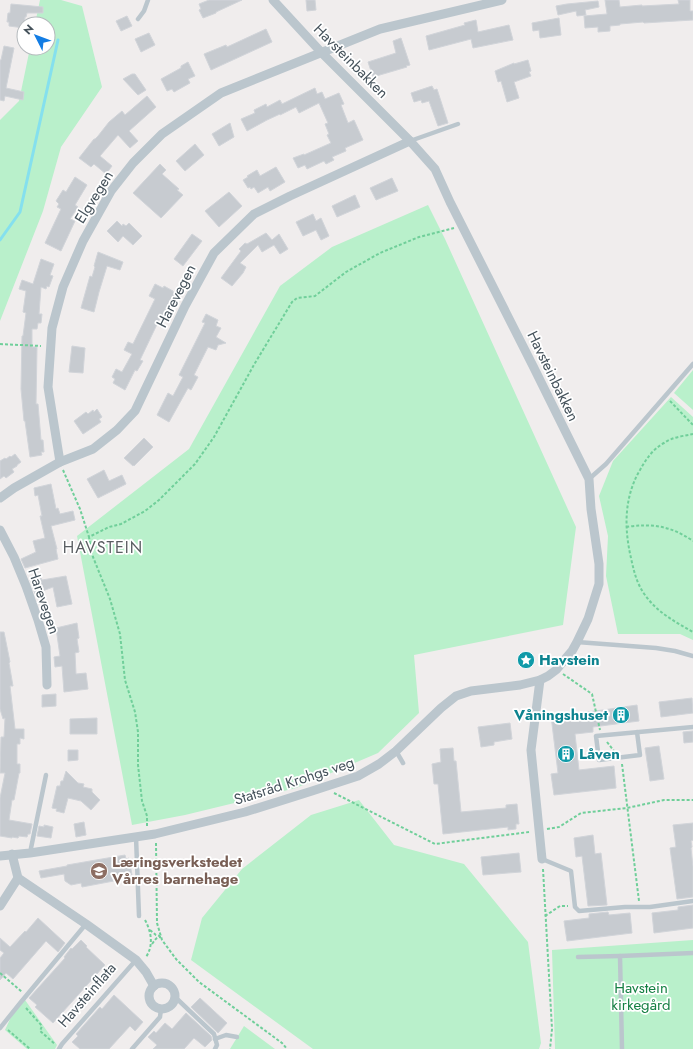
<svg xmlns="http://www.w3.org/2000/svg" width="693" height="1049" font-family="Jost,sans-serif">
	<rect width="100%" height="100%" fill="#f0eded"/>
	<g fill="#b9f0cb">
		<polygon points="40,0 61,0 82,6 102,87 61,147 43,211 0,321 0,120 19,101 30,48 48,48 48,24 35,24"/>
		<polygon points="428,205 445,239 576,527 563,625 414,655 419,713 378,753 296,788 185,815 132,825 77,536 189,449 280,286 332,247"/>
		<polygon points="693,370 693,410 674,393"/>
		<polygon points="671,397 693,417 693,640 680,634 618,634 606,576 608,536 599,496 613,461"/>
		<polygon points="359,800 394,845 464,864 528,942 541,1043 539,1049 313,1049 191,960 202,918 242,869 311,815"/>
		<polygon points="693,940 693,1049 555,1049 552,950"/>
		<polygon points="25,1000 57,1045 55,1049 27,1049 5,1030 11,1017"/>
		<polygon points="244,1026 275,1049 230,1049"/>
	</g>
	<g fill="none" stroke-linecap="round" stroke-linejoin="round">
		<polyline stroke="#85e0ee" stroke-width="3" points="0,240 20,212 58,40"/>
	</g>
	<g fill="#c7cbd0" stroke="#d1d4d9">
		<polygon points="209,0 242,0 216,12 216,13 203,18 199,10 201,9 199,4"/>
		<polygon points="306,0 315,0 316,10 307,11"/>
		<polygon points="605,0 619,0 620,7 642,5 642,6 679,4 678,0 690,0 690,11 693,11 693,20 644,23 643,22 620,24 620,25 610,26 610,31 598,32 598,27 585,28 584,16 607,14"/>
		<polygon points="598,1 599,7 585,10 586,15 577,16 576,11 558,15 556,6 567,4"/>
		<polygon points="11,4 43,7 43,13 27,13 26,17 25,17 24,28 9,26 9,22 7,22 8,13 10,13"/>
		<polygon points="127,16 132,26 121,31 116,21"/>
		<polygon points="559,18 561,35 540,38 539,30 533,31 532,23"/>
		<polygon points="476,20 478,32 509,25 513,40 473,48 471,39 429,50 426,36 465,25 464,23"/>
		<polygon points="266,29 272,42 211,70 204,54 226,45 227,47"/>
		<polygon points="149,33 155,45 141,52 135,39"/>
		<polygon points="401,38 410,65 406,66 407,67 373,77 368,62 396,53 393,41"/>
		<polygon points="4,46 14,48 6,88 24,92 23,100 5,96 4,101 0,100 0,60 1,60"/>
		<polygon points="528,60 531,71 529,72 531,76 514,82 519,98 507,102 501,81 498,82 495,71 514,63 514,64"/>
		<polygon points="188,62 195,76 188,79 190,83 174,92 172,89 167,91 161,79 181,68 181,66"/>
		<polygon points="132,74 135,74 146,90 138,95 123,79"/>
		<polygon points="432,86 434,90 437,89 448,123 438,126 429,101 422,103 421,100 414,102 411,93"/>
		<polygon points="315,88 317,94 322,92 325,99 339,93 344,104 341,105 348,123 354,120 363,140 345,148 346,151 332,157 334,160 326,164 324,161 307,169 305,165 298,168 293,158 304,154 304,155 331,143 327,135 329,134 325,124 328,123 319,103 299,113 296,107 280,115 280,114 267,120 247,131 241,119 255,113 254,110 266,104 267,107 280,100 282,104"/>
		<polygon points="147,96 156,107 129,131 138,141 130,148 118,135 100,156 112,166 106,174 94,164 91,167 79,158 94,139 95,139 98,136 109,122 122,111 125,115"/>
		<polygon points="230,123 234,137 219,146 212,134"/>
		<polygon points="195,144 204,155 185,171 176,161"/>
		<polygon points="160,164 166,170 162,174 179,189 177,190 183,195 161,218 133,193"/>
		<polygon points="276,167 285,182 270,191 268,187 258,193 254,187 251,189 250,187 248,188 243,180 248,177 247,176 257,170 260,176"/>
		<polygon points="75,177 87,185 75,205 78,207 70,219 75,221 61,251 45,243 61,209 57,207 59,204 56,201 63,190 66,192"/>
		<polygon points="392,178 398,191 376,200 370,188"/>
		<polygon points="229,192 242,206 219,227 205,211"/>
		<polygon points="355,195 360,207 337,217 332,206"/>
		<polygon points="313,214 316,221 321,218 329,236 321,240 316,230 303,236 296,222"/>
		<polygon points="117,221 122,226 123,224 126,226 129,223 142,236 133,245 123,236 118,242 107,231"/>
		<polygon points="266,233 272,240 279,234 288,249 280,254 274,245 262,252 258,245 240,263 246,267 243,273 232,286 221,278 241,251 239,249 245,243 247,244"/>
		<polygon points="192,234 202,241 183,266 174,259"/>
		<polygon points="98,252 123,262 120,270 107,266 99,292 94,312 81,308 90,276 92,277 95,267 94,266"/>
		<polygon points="41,259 54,264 50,275 53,276 49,287 47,286 46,289 41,287 39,314 42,314 41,323 38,323 37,329 32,329 32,347 37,347 36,404 38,404 41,440 43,440 44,452 41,452 42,455 30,457 25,421 24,421 21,389 22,336 23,336 26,313 23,312 26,291 19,289 22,280 33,284"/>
		<polygon points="155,284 163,288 164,286 173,291 173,292 175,293 163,317 161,316 140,360 143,361 137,371 135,370 125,390 113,383 115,379 112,377 116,369 122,372 132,354 124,350 128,342 133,344 155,299 149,296"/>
		<polygon points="206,314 218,320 216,326 221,328 216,337 226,343 218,345 216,350 208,347 194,375 198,377 191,390 188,388 169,422 157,415 168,393 173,396 183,377 179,375 205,323 202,322"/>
		<polygon points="72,346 85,348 83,373 69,372"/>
		<polygon points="97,409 102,417 99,419 101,422 83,434 74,421 86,412 88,414 93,410 94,412"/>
		<polygon points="144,438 153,447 134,466 134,465 133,466 124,458"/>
		<polygon points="15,454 21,462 17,465 17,466 12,469 14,472 6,478 4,476 0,479 0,461 5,458 6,459 10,456 11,457"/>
		<polygon points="104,470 109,481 122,475 126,484 98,498 87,479"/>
		<polygon points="51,484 56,509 58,508 60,514 73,511 75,520 51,526 57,549 56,549 58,559 25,568 21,559 36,552 33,541 45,538 40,516 42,516 38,495 35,496 34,488"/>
		<polygon points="66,576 72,604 57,607 53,587 35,594 30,580 41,578 42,580"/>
		<polygon points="77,623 79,638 77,639 79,652 75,653 76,674 86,673 88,689 64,692 62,666 55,667 54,657 60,656 56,628"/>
		<polygon points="0,632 4,632 10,662 9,663 13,686 10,686 15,729 24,729 24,739 20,738 20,744 17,744 17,764 20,764 20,773 19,773 14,800 12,800 9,820 32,824 30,834 28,834 27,837 19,836 18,838 12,837 12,838 0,836 0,798 5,773 0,773 1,737 4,737 5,718 3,719 0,709"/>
		<polygon points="56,694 56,706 42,707 42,695"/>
		<polygon points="692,698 693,713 661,717 659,702"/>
		<polygon points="637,705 639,721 593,727 593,732 575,734 579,770 614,766 616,788 554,795 551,774 558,773 551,716 603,710"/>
		<polygon points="97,718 97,734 70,734 70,719"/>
		<polygon points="510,723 512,739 494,742 494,745 481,747 478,727"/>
		<polygon points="693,731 693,742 684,743 683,732"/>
		<polygon points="659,746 664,779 650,781 645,748"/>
		<polygon points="453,748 454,761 456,761 461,812 506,808 506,805 517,804 519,824 516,824 516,829 508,830 508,827 443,834 438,784 434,784 432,764 441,762 440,749"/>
		<polygon points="68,750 78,750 78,760 68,761"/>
		<polygon points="66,771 78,783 84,784 83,787 92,789 92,792 100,800 91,810 81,801 68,798 64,813 56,811 57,809 52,808 57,786 60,786 61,781 63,781"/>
		<polygon points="84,822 86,835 76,837 74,824"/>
		<polygon points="693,823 693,840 691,841 692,847 691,848 693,867 693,897 677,899 670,848 676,847 673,825"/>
		<polygon points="44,825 53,827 51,838 37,836 39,826 44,827"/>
		<polygon points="593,835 595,854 601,853 607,905 588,906 582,856 576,857 574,838"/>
		<polygon points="519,853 521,872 483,875 481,857"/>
		<polygon points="125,855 126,859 129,858 132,875 118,877 119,880 82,887 81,883 71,885 65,881 64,874 41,878 39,871 67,866 67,865"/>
		<polygon points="693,905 693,928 654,933 652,913 678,910 678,907"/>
		<polygon points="608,912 609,915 630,913 632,933 567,941 564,921 589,918 589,914"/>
		<polygon points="38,918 65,943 58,952 46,941 13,979 6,973 0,980 0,958 4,953 0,950 0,938 10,947 25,931 26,932"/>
		<polygon points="81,940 87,946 86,947 105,965 53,1023 35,1007 37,1005 29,998 65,958 64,957 71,948 72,949"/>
		<polygon points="114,995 143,1022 135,1031 130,1026 109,1049 80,1049 72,1042 78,1036 76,1034 100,1007 102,1009"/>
		<polygon points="200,998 227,1023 218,1033 191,1007"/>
		<polygon points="186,1013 211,1036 212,1040 205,1047 194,1038 184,1049 153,1049 157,1045 148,1037 154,1031 156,1033 165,1023 172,1029"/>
	</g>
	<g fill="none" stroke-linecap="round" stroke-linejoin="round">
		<g stroke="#70cf9a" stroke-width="2" stroke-dasharray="3 2" stroke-linecap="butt">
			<polyline points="0,344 41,346"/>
			<polyline points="670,401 693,425"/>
			<path d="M693,434C684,436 672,437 664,443C653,449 646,459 640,470C624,497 624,528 631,558C634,572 637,584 645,595C657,612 675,622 693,632"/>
			<polyline points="63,470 80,509 89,537"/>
			<path d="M626,527C652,523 671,526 693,541"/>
			<polyline points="563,674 592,694 600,730"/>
			<polyline points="607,742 614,751"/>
			<polyline points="622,764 639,901"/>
			<polyline points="334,793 435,844 529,832"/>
			<polyline points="147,826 147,816 142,801 138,765 138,732 135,712 125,680 120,634 110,599 93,557 91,550 89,537 109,527 121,524 145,511 159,500 195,464 214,437 255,363 292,302 297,298 315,296 346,272 380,253 419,237 454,228"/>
			<polyline points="547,829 559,827 581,813 627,808 664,800 693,800"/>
			<polyline points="156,843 157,923 162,940 176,959 199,982 282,1043 287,1049"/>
			<polyline points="543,869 552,1029 550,1049"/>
			<polyline points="545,916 560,906 568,906"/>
			<path d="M145,920C151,931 154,945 146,957"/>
			<polyline points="150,930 156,935 160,936"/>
			<path d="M152,944C155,940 156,937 161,937"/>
			<polyline points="0,973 22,992"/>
			<polyline points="26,1008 42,1026 40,1031 55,1044"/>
			<polyline points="8,1030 30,1049"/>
		</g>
		<g stroke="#bbc6cd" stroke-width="4.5">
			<polyline points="138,19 144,11 148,0"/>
			<polyline points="410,141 458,124"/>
			<polyline points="589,479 606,464 693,364"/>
			<polyline points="577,642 656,648 675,651 693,656"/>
			<polyline points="637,732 640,755 599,760 596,736 693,727"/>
			<polyline points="396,751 403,763"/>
			<polyline points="136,837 139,916"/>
			<polyline points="30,853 46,775"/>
			<polyline points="542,859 571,871 575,907 579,911 625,907 650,907 693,901"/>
			<polyline points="578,957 620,956"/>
			<polyline points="175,997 214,1034 217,1045 215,1049"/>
			<polyline points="0,1028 21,1002 86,924"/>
			<polyline points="215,1039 226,1035 237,1037"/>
			<polyline points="59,1049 62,1044 136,960"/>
			<polyline points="132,1049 160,1017 161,1009"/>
			<polyline points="622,1049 620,956 693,953"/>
		</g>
		<g stroke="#bbc6cd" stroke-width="9">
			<polyline points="273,0 321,52 410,141 435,169 450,202 533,366 589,479 591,509 599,564 599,584 588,619 577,642 572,651 556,670 548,676 540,680 531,750 542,859"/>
			<polyline points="60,462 48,387 52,328 63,287 83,241 111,191 133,163 162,134 221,93 380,29 502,0"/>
			<polyline points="0,498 14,488 60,462 93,449 117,430 135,411 185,306 214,253 254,214 290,196 410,141"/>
			<polyline points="0,530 14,557 26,586 38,620 46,647 47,685"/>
			<polyline points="0,856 30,853 155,834 245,812 312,791 358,776 379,764 396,751 441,708 456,696 471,691 520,685 540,680"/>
			<polyline points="18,878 86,924 136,960 146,972 154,986"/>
			<polyline points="0,906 18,878 12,854"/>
			<circle cx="162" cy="996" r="13"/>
		</g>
	</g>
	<defs>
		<symbol id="sight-disc" viewBox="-11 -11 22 22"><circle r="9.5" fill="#0f9aa8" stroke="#fff"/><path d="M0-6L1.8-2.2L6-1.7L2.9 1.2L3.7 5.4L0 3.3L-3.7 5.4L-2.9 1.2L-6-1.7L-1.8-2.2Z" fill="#fff"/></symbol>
		<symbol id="building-disc" viewBox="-11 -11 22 22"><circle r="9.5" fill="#0f9aa8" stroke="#fff"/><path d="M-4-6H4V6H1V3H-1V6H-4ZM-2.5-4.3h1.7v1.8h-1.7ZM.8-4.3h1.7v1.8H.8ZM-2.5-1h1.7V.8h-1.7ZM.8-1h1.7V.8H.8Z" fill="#fff"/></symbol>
		<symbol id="school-disc" viewBox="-11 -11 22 22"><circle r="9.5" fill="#8d6e63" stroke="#fff"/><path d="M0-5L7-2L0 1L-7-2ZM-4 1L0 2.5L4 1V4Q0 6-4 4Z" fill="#fff"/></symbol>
	</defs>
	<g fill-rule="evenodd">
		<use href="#sight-disc" x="516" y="650" width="20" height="20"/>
		<use href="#building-disc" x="611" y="705" width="20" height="20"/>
		<use href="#building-disc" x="556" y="744" width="20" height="20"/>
		<use href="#school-disc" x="89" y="861" width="20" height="20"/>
	</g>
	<g text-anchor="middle" stroke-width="3.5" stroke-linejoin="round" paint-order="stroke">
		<g font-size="15" fill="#45525b" stroke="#fff">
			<text transform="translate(351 61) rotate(45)" y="5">Havsteinbakken</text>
			<text transform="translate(94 197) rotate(-58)" y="5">Elgvegen</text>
			<text transform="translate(176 296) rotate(-63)" y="5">Harevegen</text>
			<text transform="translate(553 376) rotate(64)" y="5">Havsteinbakken</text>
			<text transform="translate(44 601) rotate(71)" y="5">Harevegen</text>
			<text transform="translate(294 781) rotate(-18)" y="5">Statsråd Krohgs veg</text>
			<text transform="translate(87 995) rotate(-49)" y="5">Havsteinflata</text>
		</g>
		<g font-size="15" font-weight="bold" fill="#0d838f" stroke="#fff" text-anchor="start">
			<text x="539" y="665">Havstein</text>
			<text x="608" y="720" text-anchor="end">Våningshuset</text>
			<text x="579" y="759">Låven</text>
		</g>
		<g font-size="15" font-weight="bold" fill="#785e54" stroke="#fff" text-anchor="start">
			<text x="112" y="867">Læringsverkstedet<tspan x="112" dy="17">Vårres barnehage</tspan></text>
		</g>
		<g font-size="15" fill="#147f42" stroke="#fff">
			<text x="641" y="993">Havstein<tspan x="641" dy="17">kirkegård</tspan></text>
		</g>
		<g font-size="16" letter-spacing="1" fill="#5a5e62" stroke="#fff">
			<text x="103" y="553">HAVSTEIN</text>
		</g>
	</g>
	<g transform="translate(36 36) rotate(312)"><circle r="19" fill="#ffffff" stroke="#b5babd"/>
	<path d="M0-3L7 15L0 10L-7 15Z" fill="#137de4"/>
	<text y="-6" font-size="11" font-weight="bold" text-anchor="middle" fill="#45525b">N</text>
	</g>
</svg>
